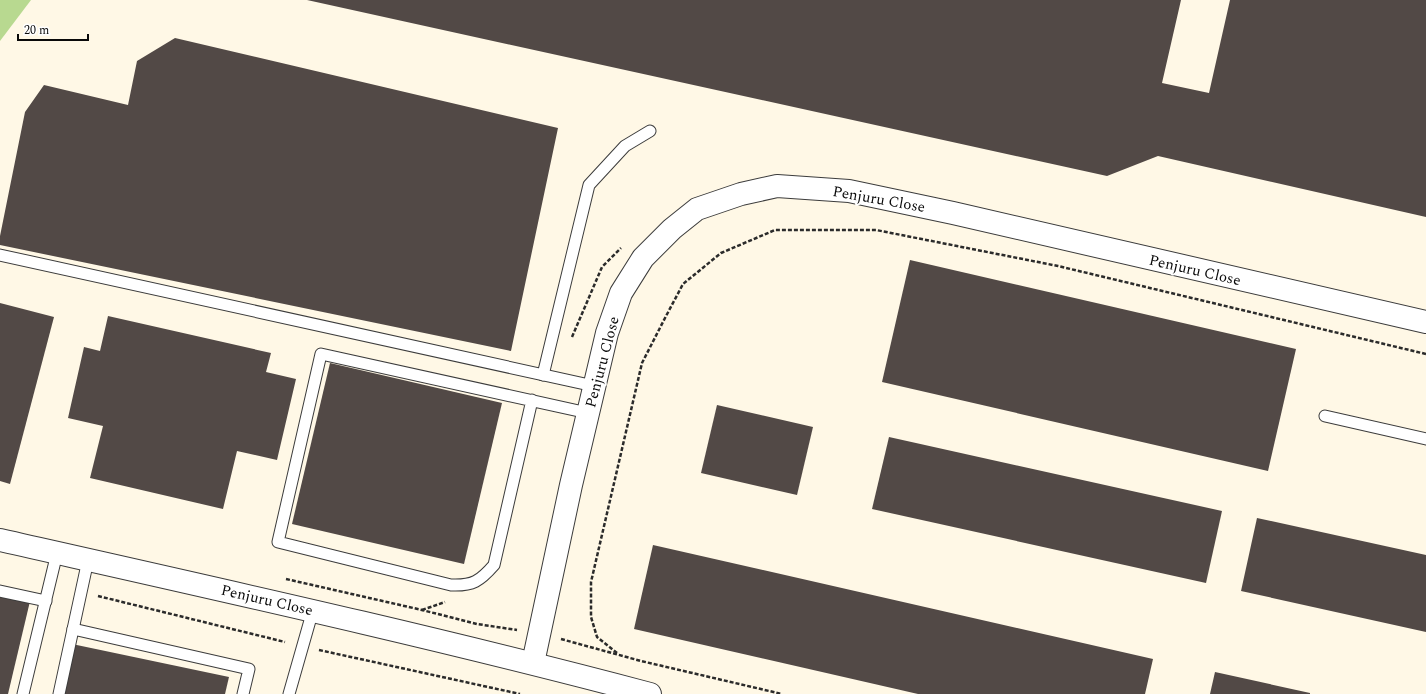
<svg xmlns="http://www.w3.org/2000/svg" width="1426" height="694" font-family="Spectral,serif">
	<rect width="100%" height="100%" fill="#fff8e6"/>
	<polygon fill="#b8d990" points="0,0 31,0 0,41"/>
	<g fill="#524946">
		<polygon points="307,0 1181,0 1162,83 1209,93 1230,0 1426,0 1426,217 1158,156 1107,176"/>
		<polygon points="175,38 558,128 511,351 0,245 0,236 25,112 44,85 128,105 137,61"/>
		<polygon points="910,260 1296,349 1268,471 882,382"/>
		<polygon points="0,303 54,317 10,484 0,481"/>
		<polygon points="108,316 271,353 266,372 296,379 277,460 237,451 223,509 90,478 103,426 68,418 84,347 100,351"/>
		<polygon points="330,363 502,403 464,564 292,524"/>
		<polygon points="717,405 813,427 797,495 701,473"/>
		<polygon points="889,437 1222,511 1206,583 872,509"/>
		<polygon points="1257,518 1426,555 1426,632 1241,591"/>
		<polygon points="653,545 1153,659 1145,694 918,694 634,629"/>
		<polygon points="0,587 31,597 8,694 0,694"/>
		<polygon points="72,644 229,677 225,694 61,694"/>
		<polygon points="1215,672 1310,693 1310,694 1210,694"/>
	</g>
	<g fill="none" stroke-linecap="round" stroke-linejoin="round">
		<defs>
			<g id="service">
				<polyline points="0,255 594,386"/>
				<polyline points="543,375 589,185 625,146 650,131"/>
				<path d="M532,400L494,565C480,581 473,586 451,585L278,542L321,354L588,413"/>
				<polyline points="1325,416 1426,439"/>
				<polyline points="0,591 46,601"/>
				<polyline points="73,629 249,669 243,694"/>
				<polyline points="23,694 57,553"/>
				<polyline points="59,694 88,560"/>
				<polyline points="289,694 313,610"/>
			</g>
			<g id="minor">
				<path d="M0,540C217,589 435,637 650,694"/>
				<polyline points="533,663 571,485 607,333 621,293 643,258 672,229 697,209 741,194 777,186 849,191 953,213 1426,322"/>
			</g>
		</defs>
		<use href="#service" stroke="#3c3c3c" stroke-width="13"/>
		<use href="#minor" stroke="#3c3c3c" stroke-width="24"/>
		<g stroke="#2b2b2b" stroke-width="2.5" stroke-dasharray="4 2" stroke-linecap="butt">
			<polyline points="572,337 602,267 621,248"/>
			<polyline points="286,579 422,610 477,624 517,630"/>
			<polyline points="98,596 285,642"/>
			<polyline points="422,610 445,602"/>
			<polyline points="561,639 641,661 782,694"/>
			<polyline points="319,650 520,694"/>
			<polyline points="617,653 597,637 591,617 591,582 642,363 665,318 683,284 721,253 775,230 876,230 1058,266 1426,354"/>
		</g>
		<use href="#service" stroke="#fff" stroke-width="11"/>
		<use href="#minor" stroke="#fff" stroke-width="22"/>
	</g>
	<g text-anchor="middle" stroke-width="4" stroke-linejoin="round" paint-order="stroke">
		<g font-size="15" fill="#090909" stroke="#fff">
			<text transform="translate(879 199) rotate(10)" y="5">Penjuru Close</text>
			<text transform="translate(1195 270) rotate(13)" y="5">Penjuru Close</text>
			<text transform="translate(602 362) rotate(-75)" y="5">Penjuru Close</text>
			<text transform="translate(267 600) rotate(13)" y="5">Penjuru Close</text>
		</g>
	</g>
	<path d="M18 34v6h70v-6" fill="none" stroke="#090909" stroke-width="2"/>
	<text x="24" y="34" font-size="12" fill="#090909" stroke="#ffffff" stroke-width="3" paint-order="stroke">20 m</text>
</svg>
